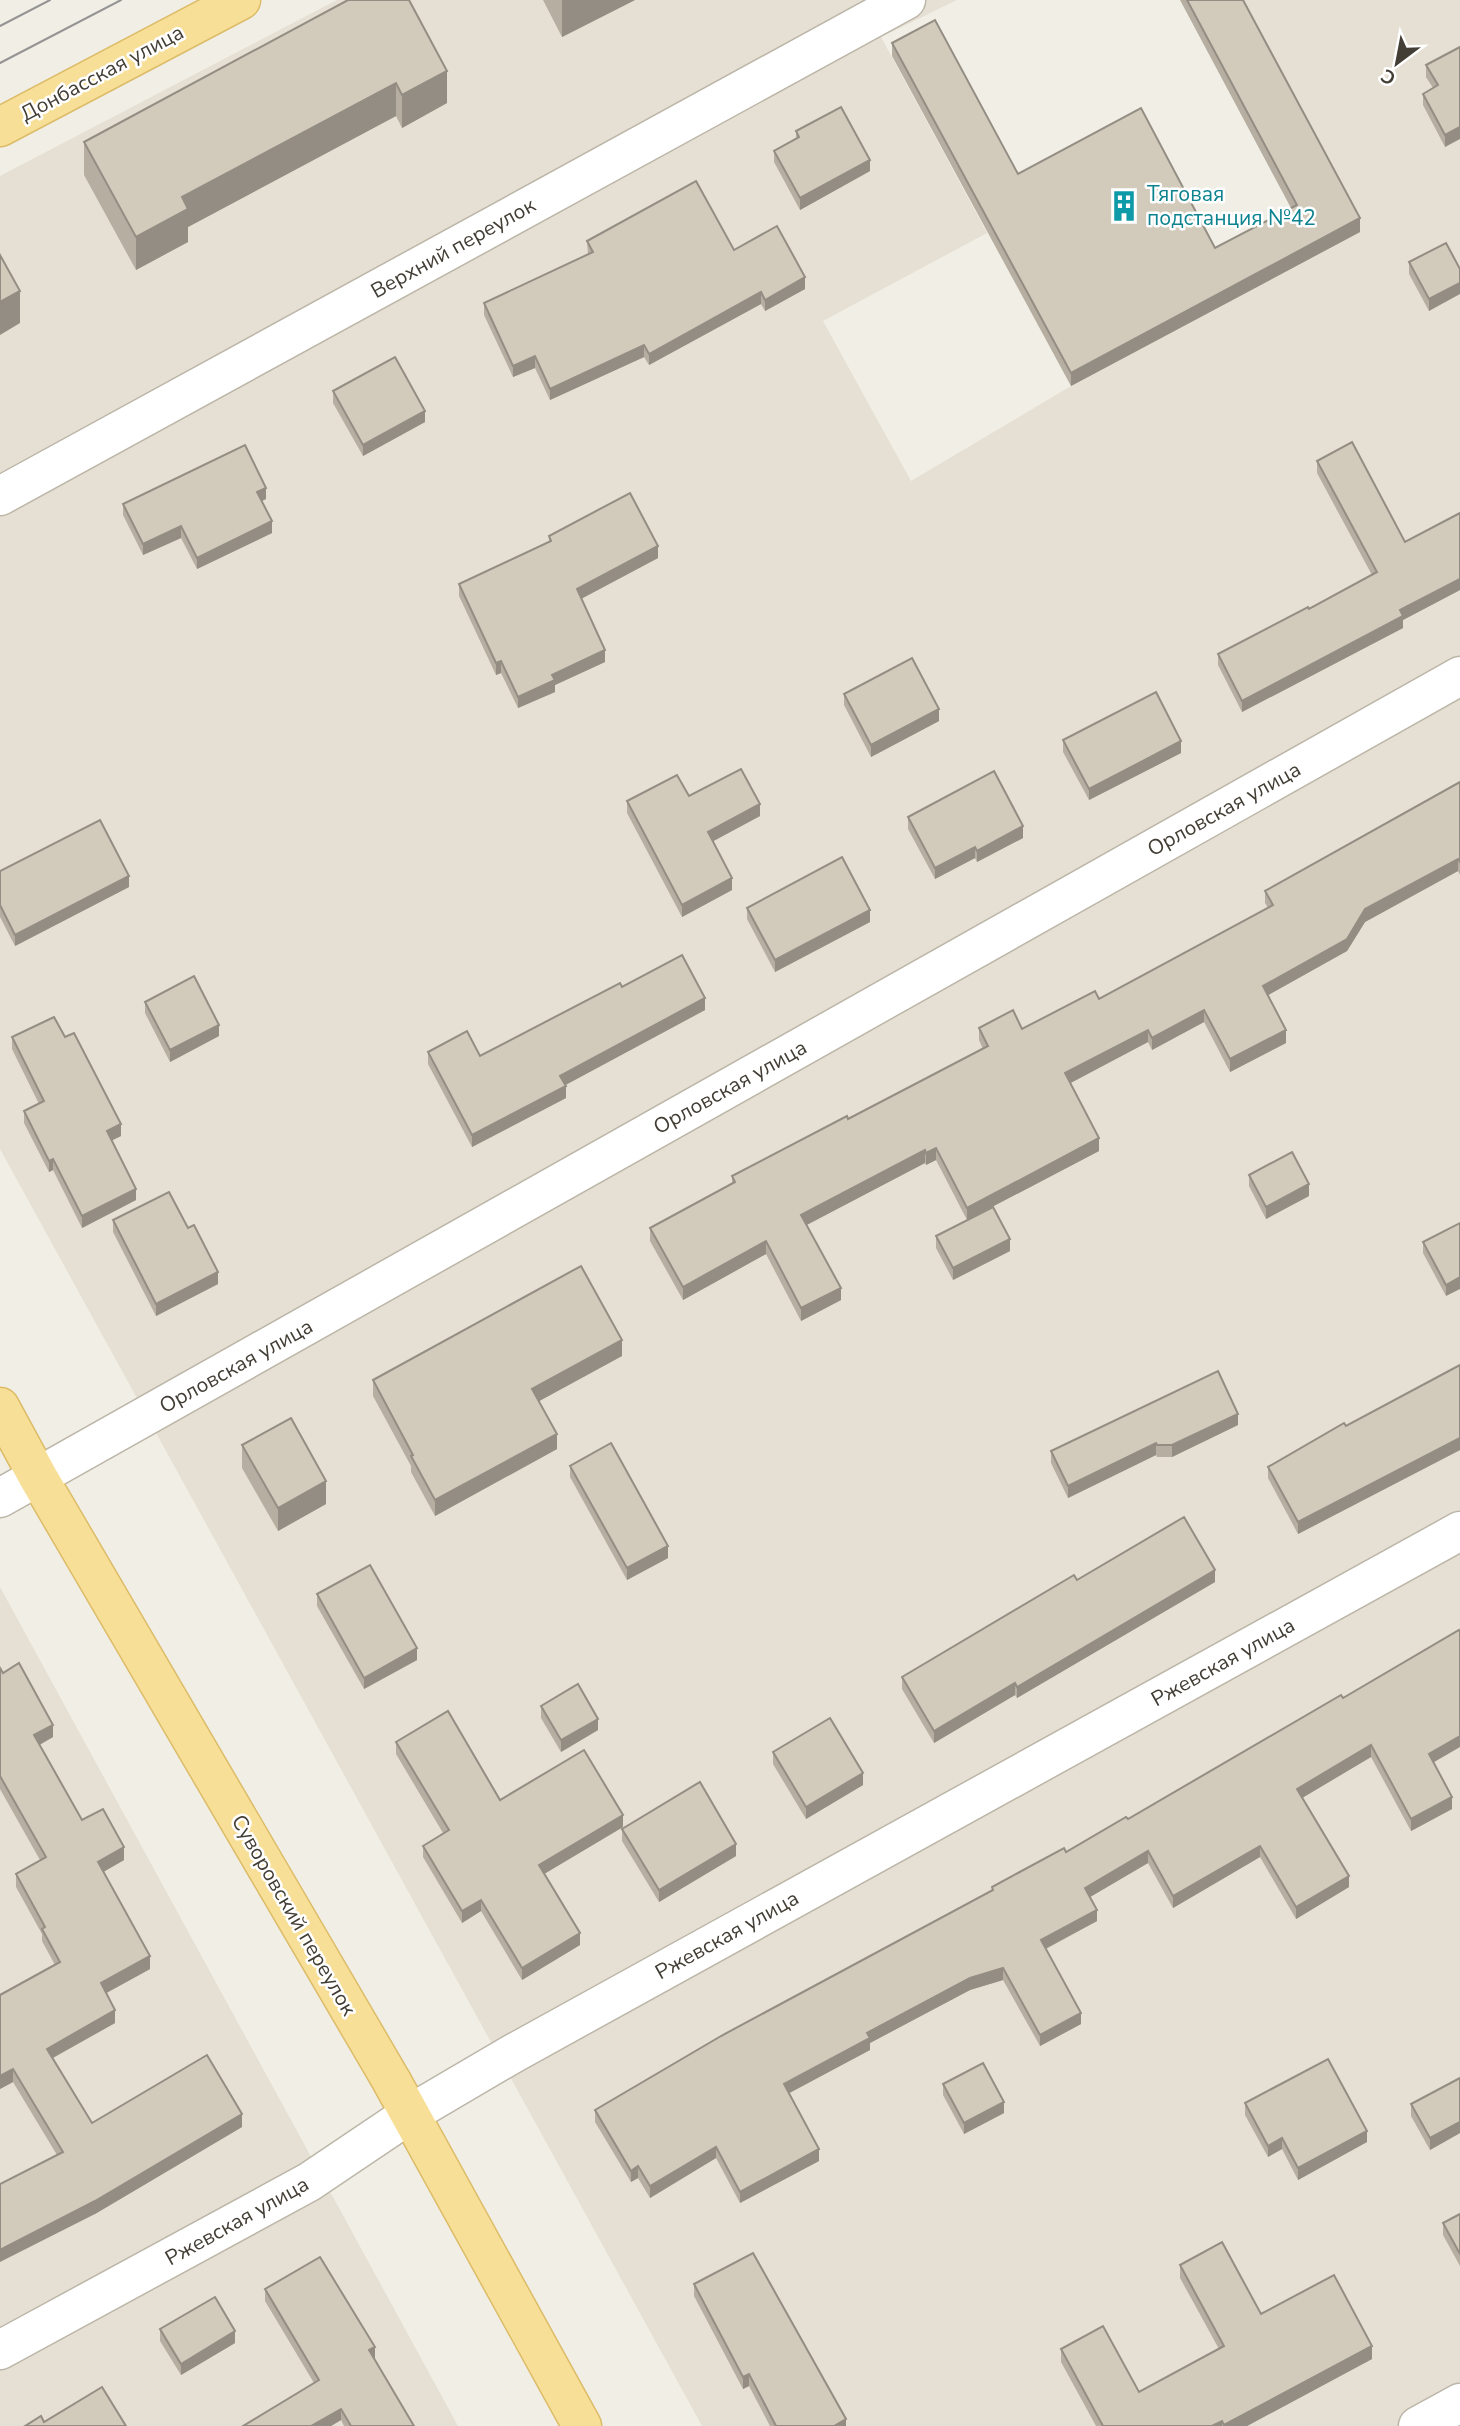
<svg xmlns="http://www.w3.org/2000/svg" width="1460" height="2426" font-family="'Nunito Sans',sans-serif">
	<rect width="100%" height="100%" fill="#f1eee5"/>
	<g fill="#e5e0d3">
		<polygon points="337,0 957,0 881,37 987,233 823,321 911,481 1071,386 1360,232 1236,0 1460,0 1460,2426 702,2426 0,1149 0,176"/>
		<polygon points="0,1587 458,2426 0,2426"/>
	</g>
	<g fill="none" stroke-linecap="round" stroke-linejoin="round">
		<defs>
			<g id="minor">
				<polyline points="0,496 906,0"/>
				<polyline points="0,1498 1460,676"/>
				<polyline points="0,2350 309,2182 410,2114 514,2053 1460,1531"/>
				<polyline points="1418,2426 1460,2403"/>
			</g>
			<g id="primary">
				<polyline points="0,127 241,0"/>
				<polyline points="0,1407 38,1477 391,2080 582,2426"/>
			</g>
		</defs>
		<use href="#minor" stroke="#bcb6a8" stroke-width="41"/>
		<use href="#primary" stroke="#dcbc68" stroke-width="41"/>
		<use href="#minor" stroke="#fff" stroke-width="38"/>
		<use href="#primary" stroke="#f8df97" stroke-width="38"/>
		<g stroke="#949494" stroke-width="2">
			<polyline points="0,26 50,0"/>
			<polyline points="0,63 121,0"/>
		</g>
	</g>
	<g fill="#b5aea1">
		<polygon points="348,0 447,103 402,128 396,116 188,227 188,242 136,270 84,175 84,142"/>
		<polygon points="543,0 635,0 562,37"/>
		<polygon points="1180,0 1243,0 1360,232 1071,386 892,56 892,43 1018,174 1215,248 1291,208"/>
		<polygon points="1460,47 1445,147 1423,105 1423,94 1433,88 1426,77 1426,65"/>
		<polygon points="796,131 870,171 800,210 774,162 774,151 796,138"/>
		<polygon points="587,241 734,250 805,289 765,311 761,304 649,365 644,357 550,400 535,368 513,377 484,315 484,303 588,254"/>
		<polygon points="1446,243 1429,311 1409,274 1409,262"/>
		<polygon points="333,391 425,422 363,456 333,403"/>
		<polygon points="1317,461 1405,542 1460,513 1460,590 1403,620 1403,628 1242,712 1218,665 1218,654 1309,609 1372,575 1317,473"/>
		<polygon points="266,499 262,501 272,533 197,569 181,538 143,555 123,515 123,504"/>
		<polygon points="549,536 658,558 581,599 605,662 555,685 555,692 518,708 501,673 496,675 459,596 459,584 549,543"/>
		<polygon points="844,694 939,721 871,757 844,705"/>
		<polygon points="1063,740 1181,753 1089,800 1063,752"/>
		<polygon points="1460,782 1460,875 1458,871 1365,922 1347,951 1268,995 1286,1043 1230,1072 1204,1022 1152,1050 1148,1042 1070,1083 1099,1151 967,1220 936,1160 926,1165 925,1163 806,1225 841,1300 801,1321 766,1254 683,1300 650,1241 650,1228 732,1184 732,1176 848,1119 983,1049 979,1040 979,1028 1022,1029 1099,999 1268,908 1265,903 1265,891"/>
		<polygon points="689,796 760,816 713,841 732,890 682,917 627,813 627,801"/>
		<polygon points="908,817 1023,838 977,862 975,858 935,879 908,829"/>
		<polygon points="0,871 129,887 15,946 0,917"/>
		<polygon points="747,908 870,922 775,972 747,919"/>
		<polygon points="622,987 705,1010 565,1085 566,1098 472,1147 428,1064 428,1052 480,1056"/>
		<polygon points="145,1002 219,1036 170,1062 145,1013"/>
		<polygon points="12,1037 65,1037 121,1136 111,1140 136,1200 82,1228 53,1170 49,1172 24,1123 24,1111 39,1104 12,1049"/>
		<polygon points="1249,1175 1309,1196 1266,1219 1249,1186"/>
		<polygon points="113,1220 188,1228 218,1284 156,1316 113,1232"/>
		<polygon points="1460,1223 1446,1296 1423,1253 1423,1242"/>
		<polygon points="936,1236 1010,1251 953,1280 936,1248"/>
		<polygon points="622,1356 539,1401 557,1449 435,1516 411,1472 411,1466 373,1396 373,1380"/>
		<polygon points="1460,1365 1460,1450 1298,1534 1268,1478 1268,1467"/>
		<polygon points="1238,1425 1172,1457 1157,1457 1156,1455 1068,1498 1051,1463 1051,1451"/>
		<polygon points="242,1445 326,1504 278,1531 242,1468"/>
		<polygon points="570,1466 668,1558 627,1580 570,1477"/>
		<polygon points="1077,1580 1215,1582 1017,1698 1015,1695 934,1743 902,1689 902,1677"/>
		<polygon points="317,1594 417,1660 364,1689 317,1606"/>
		<polygon points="0,1668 53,1737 39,1745 82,1820 124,1860 103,1872 150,1969 106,1993 115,2023 53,2058 92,2123 242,2127 95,2214 57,2155 13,2082 0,2089 55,1965 42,1941 42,1934 16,1887 16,1874 40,1860 0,1789"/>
		<polygon points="1343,1698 1433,1763 1452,1809 1411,1831 1371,1757 1302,1798 1349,1887 1296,1919 1260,1857 1173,1908 1148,1863 1090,1897 1097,1921 1046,1949 1081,2024 1040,2046 1003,1980 970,1990 870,2043 870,2050 788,2093 819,2161 740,2203 716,2158 650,2198 638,2178 631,2182 595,2122 595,2110 992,1891 992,1887 1066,1852 1128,1819"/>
		<polygon points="541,1706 598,1730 561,1752 541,1718"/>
		<polygon points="396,1742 500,1800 623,1827 544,1874 580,1945 522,1980 481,1911 462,1923 423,1857 423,1846 443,1833 396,1754"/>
		<polygon points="773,1752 863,1785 806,1819 773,1764"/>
		<polygon points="622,1829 736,1856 659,1902 622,1841"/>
		<polygon points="1460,2078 1460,2133 1430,2150 1411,2116 1411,2104"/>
		<polygon points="943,2084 1004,2113 964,2134 943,2095"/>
		<polygon points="1245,2103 1367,2142 1298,2180 1282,2149 1268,2157 1245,2115"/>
		<polygon points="1460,2214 1460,2266 1443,2235 1443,2223"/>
		<polygon points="1180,2265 1261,2314 1372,2359 1247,2426 1096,2426 1061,2362 1061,2349 1139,2392 1219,2349 1180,2278"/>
		<polygon points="694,2284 846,2426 770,2426 749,2386 743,2389 694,2296"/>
		<polygon points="265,2289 374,2359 414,2426 344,2426 341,2420 331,2426 243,2426 314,2383 265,2301"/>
		<polygon points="160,2329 235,2343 181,2375 160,2341"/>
	</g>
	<g fill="#938d83">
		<polygon points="562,0 635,0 562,37"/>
		<polygon points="447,71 447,103 402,128 402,95"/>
		<polygon points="396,83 396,116 188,227 188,242 136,270 136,237 182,197"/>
		<polygon points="1460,127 1460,139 1445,147 1445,135"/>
		<polygon points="870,160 870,171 800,210 800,198"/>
		<polygon points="1360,218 1360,232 1071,386 1071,373"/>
		<polygon points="805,277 805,289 765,311 765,300"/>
		<polygon points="1460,283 1460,294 1429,311 1429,299"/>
		<polygon points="20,291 20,323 0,335 0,302"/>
		<polygon points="761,292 761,304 649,365 649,354"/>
		<polygon points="644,345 644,357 550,400 550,389"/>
		<polygon points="535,356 535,368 513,377 513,366"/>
		<polygon points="425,411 425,422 363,456 363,445"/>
		<polygon points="266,488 266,499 257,503 257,492"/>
		<polygon points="272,521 272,533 197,569 197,558"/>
		<polygon points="181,526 181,538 143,555 143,544"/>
		<polygon points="658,546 658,558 577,601 577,589"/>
		<polygon points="1460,579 1460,590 1403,620 1403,628 1242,712 1242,701 1400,610"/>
		<polygon points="605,650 605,662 555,685 555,692 518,708 518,697 552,675"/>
		<polygon points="501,661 501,673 496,675 496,663"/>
		<polygon points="939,709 939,721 871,757 871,745"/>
		<polygon points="1181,741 1181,753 1089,800 1089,789"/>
		<polygon points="760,804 760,816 708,844 708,832"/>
		<polygon points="1023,826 1023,838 977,862 977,851"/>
		<polygon points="975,847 975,858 935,879 935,868"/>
		<polygon points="1458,859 1458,871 1365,922 1347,951 1263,998 1263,986 1365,909"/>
		<polygon points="129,876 129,887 15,946 15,935"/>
		<polygon points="732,878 732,890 682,917 682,905"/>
		<polygon points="870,910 870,922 775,972 775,960"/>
		<polygon points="705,998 705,1010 560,1088 560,1076"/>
		<polygon points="1204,1010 1204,1022 1152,1050 1152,1038"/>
		<polygon points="219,1025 219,1036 170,1062 170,1050"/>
		<polygon points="1148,1030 1148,1042 1065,1086 1065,1073"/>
		<polygon points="1286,1030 1286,1043 1230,1072 1230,1059"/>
		<polygon points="566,1086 566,1098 472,1147 472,1135"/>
		<polygon points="121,1124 121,1136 107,1143 107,1131"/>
		<polygon points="1099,1138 1099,1151 967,1220 967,1208"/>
		<polygon points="936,1148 936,1160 926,1165 926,1153"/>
		<polygon points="925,1150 925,1163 801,1228 801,1215"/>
		<polygon points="53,1159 53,1170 49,1172 49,1161"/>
		<polygon points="1309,1184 1309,1196 1266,1219 1266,1207"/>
		<polygon points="136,1189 136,1200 82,1228 82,1216"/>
		<polygon points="1010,1239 1010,1251 953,1280 953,1268"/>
		<polygon points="766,1241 766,1254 683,1300 683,1287"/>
		<polygon points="218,1272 218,1284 156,1316 156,1304"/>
		<polygon points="1460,1277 1460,1289 1446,1296 1446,1285"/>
		<polygon points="841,1288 841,1300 801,1321 801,1308"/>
		<polygon points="622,1340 622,1356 532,1405 532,1389"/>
		<polygon points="1238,1414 1238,1425 1172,1457 1172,1445"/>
		<polygon points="557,1434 557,1449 435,1516 435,1500"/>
		<polygon points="1460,1438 1460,1450 1298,1534 1298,1522"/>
		<polygon points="1156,1443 1156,1455 1068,1498 1068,1486"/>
		<polygon points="326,1481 326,1504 278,1531 278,1508"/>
		<polygon points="668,1546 668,1558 627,1580 627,1568"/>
		<polygon points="1215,1570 1215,1582 1017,1698 1017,1687"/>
		<polygon points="417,1648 417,1660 364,1689 364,1678"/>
		<polygon points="1015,1683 1015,1695 934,1743 934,1731"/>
		<polygon points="598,1719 598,1730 561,1752 561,1740"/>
		<polygon points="53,1725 53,1737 34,1748 34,1735"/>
		<polygon points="1460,1736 1460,1747 1429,1765 1429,1754"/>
		<polygon points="1371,1745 1371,1757 1297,1801 1297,1789"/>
		<polygon points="863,1773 863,1785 806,1819 806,1807"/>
		<polygon points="1452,1797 1452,1809 1411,1831 1411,1819"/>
		<polygon points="623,1815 623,1827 539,1877 539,1865"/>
		<polygon points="736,1844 736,1856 659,1902 659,1890"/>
		<polygon points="1260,1846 1260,1857 1173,1908 1173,1896"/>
		<polygon points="124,1847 124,1860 98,1875 98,1862"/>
		<polygon points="1148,1851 1148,1863 1085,1900 1085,1888"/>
		<polygon points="1349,1876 1349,1887 1296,1919 1296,1907"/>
		<polygon points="481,1900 481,1911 462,1923 462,1911"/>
		<polygon points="1097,1910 1097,1921 1041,1951 1041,1940"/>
		<polygon points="580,1933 580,1945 522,1980 522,1968"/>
		<polygon points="150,1956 150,1969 101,1996 101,1983"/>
		<polygon points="1003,1968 1003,1980 970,1990 870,2043 870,2050 784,2096 784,2084 867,2033 970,1978"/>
		<polygon points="115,2010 115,2023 47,2061 47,2049"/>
		<polygon points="1081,2013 1081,2024 1040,2046 1040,2035"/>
		<polygon points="13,2069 13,2082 0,2089 0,2076"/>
		<polygon points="1004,2102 1004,2113 964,2134 964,2123"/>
		<polygon points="242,2114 242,2127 95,2214 0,2262 0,2250"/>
		<polygon points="1460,2122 1460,2133 1430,2150 1430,2138"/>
		<polygon points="1367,2131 1367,2142 1298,2180 1298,2168"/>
		<polygon points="1282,2138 1282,2149 1268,2157 1268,2146"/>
		<polygon points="716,2147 716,2158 650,2198 650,2186"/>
		<polygon points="819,2149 819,2161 740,2203 740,2192"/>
		<polygon points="638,2166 638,2178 631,2182 631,2171"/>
		<polygon points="235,2331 235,2343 181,2375 181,2364"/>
		<polygon points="1372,2346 1372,2359 1247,2426 1224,2426 1224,2425"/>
		<polygon points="375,2347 375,2359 369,2350"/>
		<polygon points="749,2374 749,2386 743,2389 743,2377"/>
		<polygon points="341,2409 341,2420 331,2426 311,2426"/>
		<polygon points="846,2419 846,2426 834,2426"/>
		<polygon points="1222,2421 1222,2426 1212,2426"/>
	</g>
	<g fill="#d2cabb" stroke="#938d83" stroke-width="2">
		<polygon points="348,0 409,0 447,71 402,95 396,83 182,197 188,209 136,237 84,142"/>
		<polygon points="1187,0 1243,0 1360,218 1071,373 892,43 935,20 1018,174 1141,108 1215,248 1297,205"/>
		<polygon points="1460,47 1460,127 1445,135 1423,94 1438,85 1426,65"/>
		<polygon points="841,107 870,160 800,198 774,151 799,137 796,131"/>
		<polygon points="696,181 734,250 777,226 805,277 765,300 761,292 649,354 644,345 550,389 535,356 513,366 484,303 593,252 587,241"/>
		<polygon points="1446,243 1460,269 1460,283 1429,299 1409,262"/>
		<polygon points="0,255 20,291 0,302"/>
		<polygon points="395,357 425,411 363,445 333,391"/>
		<polygon points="1352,442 1405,542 1460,513 1460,579 1400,610 1403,616 1242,701 1218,654 1308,607 1309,609 1377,572 1317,461"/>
		<polygon points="245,445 266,488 257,492 272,521 197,558 181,526 143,544 123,504"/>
		<polygon points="630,493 658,546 577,589 605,650 552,675 555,680 518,697 501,661 496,663 459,584 551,541 549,536"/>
		<polygon points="912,658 939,709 871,745 844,694"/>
		<polygon points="1156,692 1181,741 1089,789 1063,740"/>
		<polygon points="741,769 760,804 708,832 732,878 682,905 627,801 677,775 689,796"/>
		<polygon points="994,771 1023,826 977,851 975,847 935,868 908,817"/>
		<polygon points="1460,782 1460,862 1458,859 1365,909 1347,939 1263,986 1286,1030 1230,1059 1204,1010 1152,1038 1148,1030 1065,1073 1099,1138 967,1208 936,1148 926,1153 925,1150 801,1215 841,1288 801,1308 766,1241 683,1287 650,1228 735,1182 732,1176 847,1116 848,1119 988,1046 979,1028 1013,1010 1022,1029 1095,991 1099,999 1273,905 1265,891"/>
		<polygon points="100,820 129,876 15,935 0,905 0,871"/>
		<polygon points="842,857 870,910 775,960 747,908"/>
		<polygon points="682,955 705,998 560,1076 566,1086 472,1135 428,1052 467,1031 480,1056 620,983 622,987"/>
		<polygon points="194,976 219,1025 170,1050 145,1002"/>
		<polygon points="54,1017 65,1037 74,1033 121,1124 107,1131 136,1189 82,1216 53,1159 49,1161 24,1111 44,1101 12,1037"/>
		<polygon points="1292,1152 1309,1184 1266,1207 1249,1175"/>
		<polygon points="169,1192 188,1228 194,1225 218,1272 156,1304 113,1220"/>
		<polygon points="993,1207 1010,1239 953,1268 936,1236"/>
		<polygon points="1460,1223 1460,1277 1446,1285 1423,1242"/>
		<polygon points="581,1266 622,1340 532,1389 557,1434 435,1500 411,1456 413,1455 373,1380"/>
		<polygon points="1460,1365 1460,1438 1298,1522 1268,1467 1344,1423 1346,1426"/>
		<polygon points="1218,1371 1238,1414 1172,1445 1157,1445 1156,1443 1068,1486 1051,1451"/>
		<polygon points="291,1418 326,1481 278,1508 242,1445"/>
		<polygon points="611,1443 668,1546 627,1568 570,1466"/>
		<polygon points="1184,1517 1215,1570 1017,1687 1015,1683 934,1731 902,1677 1074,1575 1077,1580"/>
		<polygon points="370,1565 417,1648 364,1678 317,1594"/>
		<polygon points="1459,1630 1460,1632 1460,1736 1429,1754 1452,1797 1411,1819 1371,1745 1297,1789 1349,1876 1296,1907 1260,1846 1173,1896 1148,1851 1085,1888 1097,1910 1041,1940 1081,2013 1040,2035 1003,1968 970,1978 867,2033 870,2038 784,2084 819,2149 740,2192 716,2147 650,2186 638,2166 631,2171 595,2110 721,2036 993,1890 992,1887 1064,1848 1066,1852 1126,1817 1128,1819 1341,1695 1343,1698"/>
		<polygon points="19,1663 53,1725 34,1735 82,1820 103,1809 124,1847 98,1862 150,1956 101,1983 115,2010 47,2049 92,2123 207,2055 242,2114 95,2201 0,2250 0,2184 63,2152 13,2069 0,2076 0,1995 60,1962 42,1929 45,1927 16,1874 46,1857 0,1776 0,1668 3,1673"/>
		<polygon points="578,1684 598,1719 561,1740 541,1706"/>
		<polygon points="448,1711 500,1800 584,1750 623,1815 539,1865 580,1933 522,1968 481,1900 462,1911 423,1846 449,1830 396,1742"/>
		<polygon points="830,1718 863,1773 806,1807 773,1752"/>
		<polygon points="700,1782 736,1844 659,1890 622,1829"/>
		<polygon points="1328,2059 1367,2131 1298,2168 1282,2138 1268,2146 1245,2103"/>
		<polygon points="983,2063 1004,2102 964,2123 943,2084"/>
		<polygon points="1460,2078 1460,2122 1430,2138 1411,2104"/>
		<polygon points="1460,2214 1460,2254 1443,2223"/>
		<polygon points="1222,2242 1261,2314 1334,2275 1372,2346 1224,2425 1222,2421 1212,2426 1103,2426 1061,2349 1103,2326 1139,2392 1224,2346 1180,2265"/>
		<polygon points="753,2253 846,2419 834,2426 776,2426 749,2374 743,2377 694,2284"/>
		<polygon points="320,2257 375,2347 369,2350 414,2426 351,2426 341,2409 311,2426 243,2426 319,2380 265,2289"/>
		<polygon points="215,2297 235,2331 181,2364 160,2329"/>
		<polygon points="102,2387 126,2426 25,2426 41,2416 44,2422"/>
	</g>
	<defs>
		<symbol id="building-bare" viewBox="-9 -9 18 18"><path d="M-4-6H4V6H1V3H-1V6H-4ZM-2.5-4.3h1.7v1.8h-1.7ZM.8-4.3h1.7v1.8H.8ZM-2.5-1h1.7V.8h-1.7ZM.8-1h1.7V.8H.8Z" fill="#0f9aa8" stroke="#fff" stroke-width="2.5" paint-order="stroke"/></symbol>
	</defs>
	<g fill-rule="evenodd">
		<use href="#building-bare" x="1102" y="184" width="44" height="44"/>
	</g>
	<g text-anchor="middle" stroke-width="5" stroke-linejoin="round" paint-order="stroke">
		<g font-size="21" fill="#433e35" stroke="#fff">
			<text transform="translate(102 73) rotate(-28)" y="7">Донбасская улица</text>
			<text transform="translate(453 248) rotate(-29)" y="7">Верхний переулок</text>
			<text transform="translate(1224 809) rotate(-29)" y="7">Орловская улица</text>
			<text transform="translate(730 1087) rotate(-29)" y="7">Орловская улица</text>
			<text transform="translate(236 1366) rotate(-29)" y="7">Орловская улица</text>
			<text transform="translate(1223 1662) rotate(-29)" y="7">Ржевская улица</text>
			<text transform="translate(294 1915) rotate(60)" y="7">Суворовский переулок</text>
			<text transform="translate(727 1935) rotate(-29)" y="7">Ржевская улица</text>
			<text transform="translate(237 2221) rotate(-29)" y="7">Ржевская улица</text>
		</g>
		<g font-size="21" fill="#0d838f" stroke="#fff" text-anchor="start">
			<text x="1147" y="201">Тяговая<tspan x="1147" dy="24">подстанция №42</tspan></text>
		</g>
	</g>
	<g transform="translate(1397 63) rotate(212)" stroke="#ffffff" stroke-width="5" paint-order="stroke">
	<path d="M0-5L12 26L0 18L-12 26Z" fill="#433e35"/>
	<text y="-10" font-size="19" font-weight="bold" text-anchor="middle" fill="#433e35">С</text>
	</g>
</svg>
